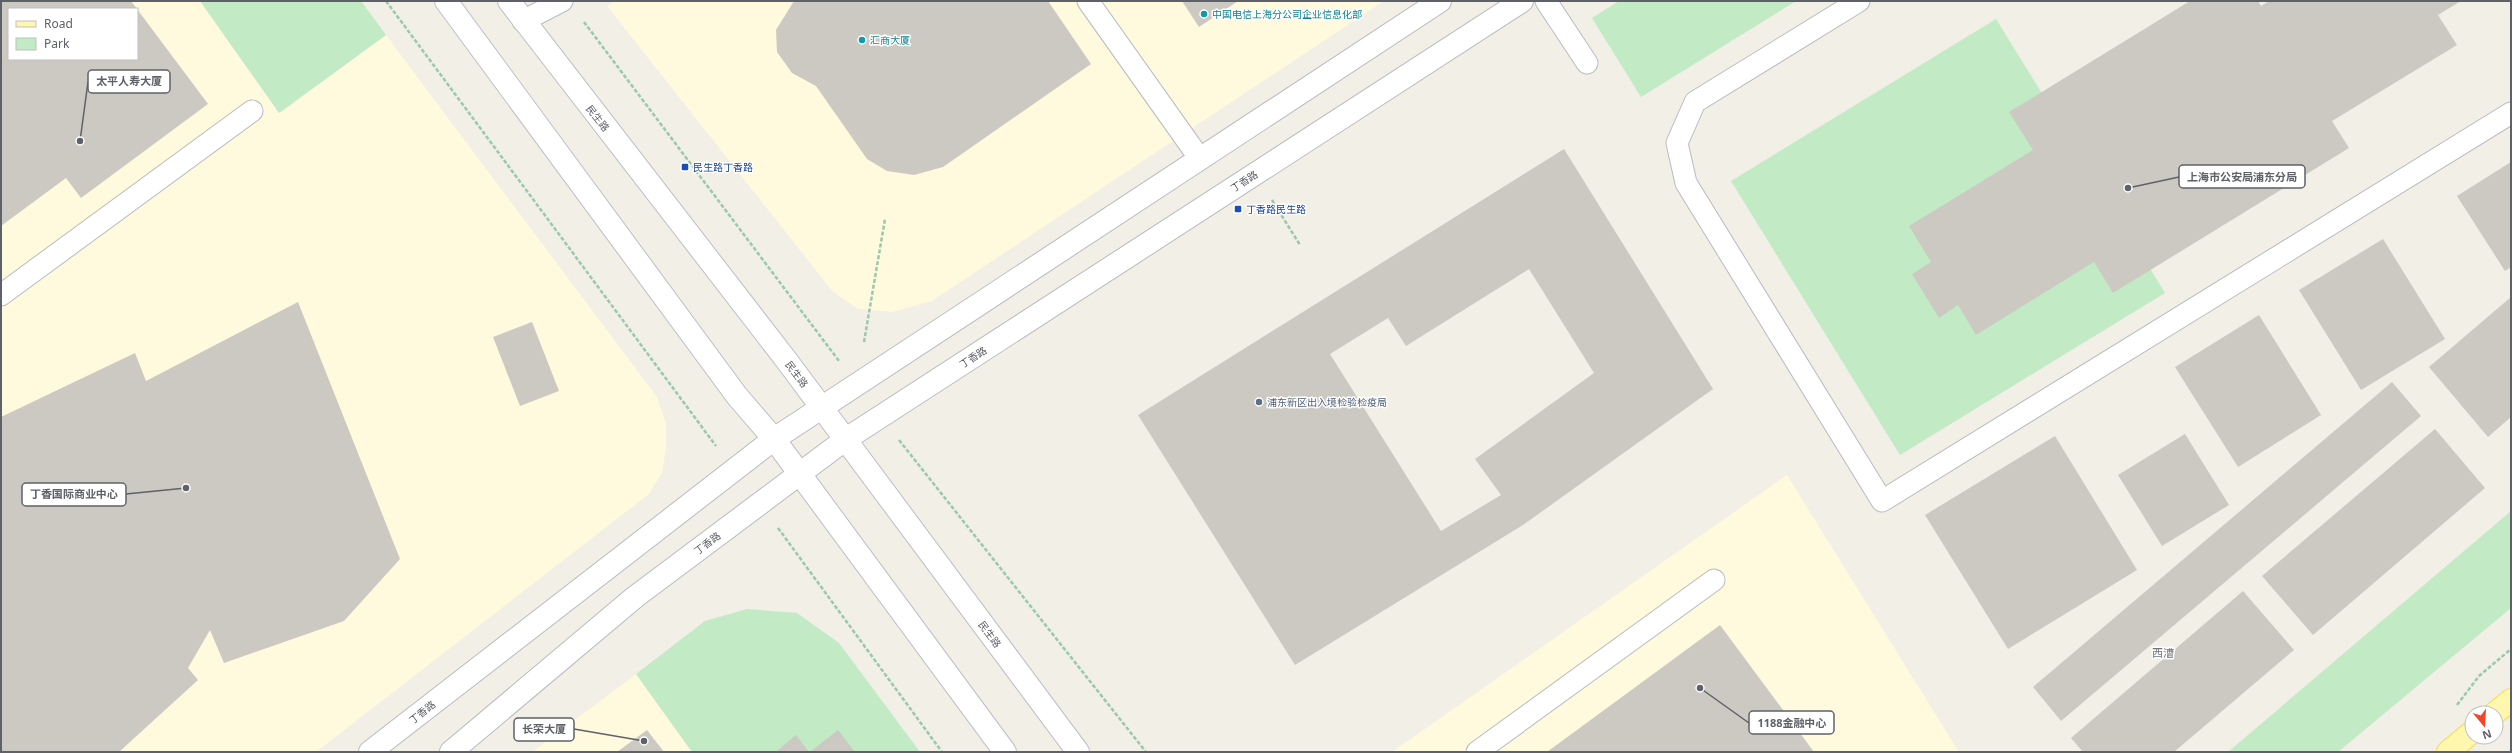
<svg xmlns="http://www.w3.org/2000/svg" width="2512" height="753" font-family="'Noto Sans','Noto Sans SC',sans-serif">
	<rect width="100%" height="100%" fill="#f1efe6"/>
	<g fill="#fff9dd" fill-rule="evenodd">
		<path d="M1,1H200L280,113L386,35L657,397L666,423V448L662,473L649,494L316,752H1ZM9,9H137V59H9Z"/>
		<polygon points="614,1 1384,1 932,301 892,312 858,309 833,292 607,6"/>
		<polygon points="1787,475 1959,752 1392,752"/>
		<polygon points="636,674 692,752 532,752"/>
	</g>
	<g fill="#c2eac4">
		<polygon points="200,1 361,1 386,35 279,113"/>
		<polygon points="1619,1 1796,1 1641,97 1592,18"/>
		<polygon points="1996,19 2165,293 1900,455 1731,181"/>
		<polygon points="2511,511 2511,608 2338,752 2228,752"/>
		<polygon points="747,609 797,613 839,643 920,752 692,752 636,674 705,621"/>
	</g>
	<g fill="#ccc9c3" fill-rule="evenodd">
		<polygon points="1,1 131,1 137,9 9,9 9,59 137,59 137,9 208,104 81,198 66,178 1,226"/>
		<polygon points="794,1 1048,1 1091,64 943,167 914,175 887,171 867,159 816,86 792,73 777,52 776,30"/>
		<polygon points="1182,1 1238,1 1199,27"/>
		<polygon points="2190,1 2258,1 2261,6 2269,1 2461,1 2438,15 2457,45 2332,121 2349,148 2113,293 2094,262 1976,335 1958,305 1939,318 1912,274 1931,262 1909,226 2033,150 2009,112"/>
		<path d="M1564,149L1713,389L1523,525L1295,665L1138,415ZM1529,269L1594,373L1475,459L1501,495L1441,531L1330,354L1388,318L1406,346Z"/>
		<polygon points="2511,162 2511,267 2505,271 2457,196"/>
		<polygon points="2383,239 2445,339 2361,390 2299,290"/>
		<polygon points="2511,297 2511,417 2488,437 2429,367"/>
		<polygon points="298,302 400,559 344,621 224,663 210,630 188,668 198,680 119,752 1,752 1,417 135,353 146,381"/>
		<polygon points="2259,315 2321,415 2238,467 2175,367"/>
		<polygon points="532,322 559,391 520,406 493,337"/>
		<polygon points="2392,382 2421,416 2061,721 2033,687"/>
		<polygon points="2435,429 2485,488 2313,635 2262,576"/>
		<polygon points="2185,434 2229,505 2162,546 2118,475"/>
		<polygon points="2055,436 2137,570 2008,649 1925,515"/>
		<polygon points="2243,591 2294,650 2174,752 2083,752 2071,738"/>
		<polygon points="1720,625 1814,752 1547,752"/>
		<polygon points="647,730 664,752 617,752"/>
		<polygon points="838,730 855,752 810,752"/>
		<polygon points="796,735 809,752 776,752"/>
	</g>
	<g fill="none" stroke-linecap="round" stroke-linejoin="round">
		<defs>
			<g id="service">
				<polyline points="1088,1 1200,159"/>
				<polyline points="1546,1 1587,63"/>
				<polyline points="1859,1 1695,102 1677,143 1686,183 1882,501 2511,113"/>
				<polyline points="523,21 562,1"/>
				<polyline points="1,295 252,111"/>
				<polyline points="1477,752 1714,580"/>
			</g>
			<g id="tertiary">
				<polyline points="370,752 774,439 1440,1"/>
				<polyline points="451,752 635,597 846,439 1522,1"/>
			</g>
			<g id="secondary">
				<polyline points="446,1 737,396 774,439 1005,752"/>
				<polyline points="509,1 787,361 1078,752"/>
			</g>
			<g id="primary">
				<polyline points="2495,713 2511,700"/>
				<polyline points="2448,752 2472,732"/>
			</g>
		</defs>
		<use href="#service" stroke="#b9bbc1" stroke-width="23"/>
		<use href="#tertiary" stroke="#b9bbc1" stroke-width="24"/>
		<use href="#secondary" stroke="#bcbec5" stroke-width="24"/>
		<use href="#primary" stroke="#fbd755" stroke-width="24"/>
		<g stroke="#99c9aa" stroke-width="2.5" stroke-dasharray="4 2" stroke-linecap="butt">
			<polyline points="386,1 716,446"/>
			<polyline points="584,22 839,361"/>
			<polyline points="1272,200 1300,245"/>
			<polyline points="864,342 885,219"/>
			<polyline points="899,440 1146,752"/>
			<polyline points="778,528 942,752"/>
			<polyline points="2457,705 2479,676 2511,649"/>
		</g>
		<use href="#service" stroke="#fff" stroke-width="21"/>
		<use href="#tertiary" stroke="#fff" stroke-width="22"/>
		<use href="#secondary" stroke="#fff" stroke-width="22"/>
		<use href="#primary" stroke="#fff7ad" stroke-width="22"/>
	</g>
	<g fill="#0f9aa8" stroke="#fff" stroke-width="1.5">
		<circle cx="1204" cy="14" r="4"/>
		<circle cx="862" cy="40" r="4"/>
	</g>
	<g fill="#1a4fb4" stroke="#fff" stroke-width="1.5">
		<rect x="681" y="163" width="8" height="8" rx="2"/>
		<rect x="1234" y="205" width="8" height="8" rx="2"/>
	</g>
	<circle fill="#5c6f8a" stroke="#fff" stroke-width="1.5" cx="1259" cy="402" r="4"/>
	<g text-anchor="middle" stroke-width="3" stroke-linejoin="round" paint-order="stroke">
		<g font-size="10" fill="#0d838f" stroke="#fff" text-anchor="start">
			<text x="1212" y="18">中国电信上海分公司企业信息化部</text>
			<text x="870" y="44">汇商大厦</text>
		</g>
		<g font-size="10" fill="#5e6168" stroke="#fff">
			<text transform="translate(598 118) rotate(52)" y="4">民生路</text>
			<text transform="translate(1244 181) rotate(-33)" y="4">丁香路</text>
			<text transform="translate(973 357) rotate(-33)" y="4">丁香路</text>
			<text transform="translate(797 374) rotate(53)" y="4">民生路</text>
			<text transform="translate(707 543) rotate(-37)" y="4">丁香路</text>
			<text transform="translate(990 634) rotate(53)" y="4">民生路</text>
			<text transform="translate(422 712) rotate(-38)" y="4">丁香路</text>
		</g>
		<g font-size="10" fill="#164399" stroke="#fff" text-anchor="start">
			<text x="693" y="171">民生路丁香路</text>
			<text x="1246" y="213">丁香路民生路</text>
		</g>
		<g font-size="10" fill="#4e5e75" stroke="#fff" text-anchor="start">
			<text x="1267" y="406">浦东新区出入境检验检疫局</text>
		</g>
		<g font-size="11" fill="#6f737a" stroke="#fff">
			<text x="2163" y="657">西漕</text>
		</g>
	</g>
	<path fill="none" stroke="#5e6168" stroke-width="1.5" d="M80 141L88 82M2128 188L2179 177M186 488L126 494M1700 688L1749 723M644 741L574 729"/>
	<g fill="#5e6168" stroke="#fff" stroke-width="1.5">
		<circle cx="80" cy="141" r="4"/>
		<circle cx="2128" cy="188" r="4"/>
		<circle cx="186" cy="488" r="4"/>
		<circle cx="1700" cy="688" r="4"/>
		<circle cx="644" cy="741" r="4"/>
	</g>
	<g fill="#fff" stroke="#5e6168" stroke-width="1.5">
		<rect x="88" y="70" width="82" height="23" rx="4"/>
		<rect x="2179" y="165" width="126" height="23" rx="4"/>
		<rect x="22" y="483" width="104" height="23" rx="4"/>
		<rect x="1749" y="711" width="85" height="23" rx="4"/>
		<rect x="514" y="718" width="60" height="23" rx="4"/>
	</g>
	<g font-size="11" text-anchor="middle" font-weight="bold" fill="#5e6168">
		<text x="129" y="85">太平人寿大厦</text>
		<text x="2242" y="181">上海市公安局浦东分局</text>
		<text x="74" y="498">丁香国际商业中心</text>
		<text x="1792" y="727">1188金融中心</text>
		<text x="544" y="733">长荣大厦</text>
	</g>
	<rect width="2512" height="753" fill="none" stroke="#5e6168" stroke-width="4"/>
	<rect x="8" y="8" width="130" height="52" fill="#ffffff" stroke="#bfc0c3"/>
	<rect x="16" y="21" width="20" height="6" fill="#fff7ad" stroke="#bfc0c3"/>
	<text x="44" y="28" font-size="12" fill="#5e6168">Road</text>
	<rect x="16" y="38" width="20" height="12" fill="#c2eac4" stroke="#bfc0c3"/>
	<text x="44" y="48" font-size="12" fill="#5e6168">Park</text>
	<g transform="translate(2484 725) rotate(162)"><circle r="19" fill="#ffffff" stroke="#bfc0c3"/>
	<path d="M0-3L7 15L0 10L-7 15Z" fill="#f54528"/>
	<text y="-6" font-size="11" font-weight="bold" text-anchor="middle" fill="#5e6168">N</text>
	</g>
</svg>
